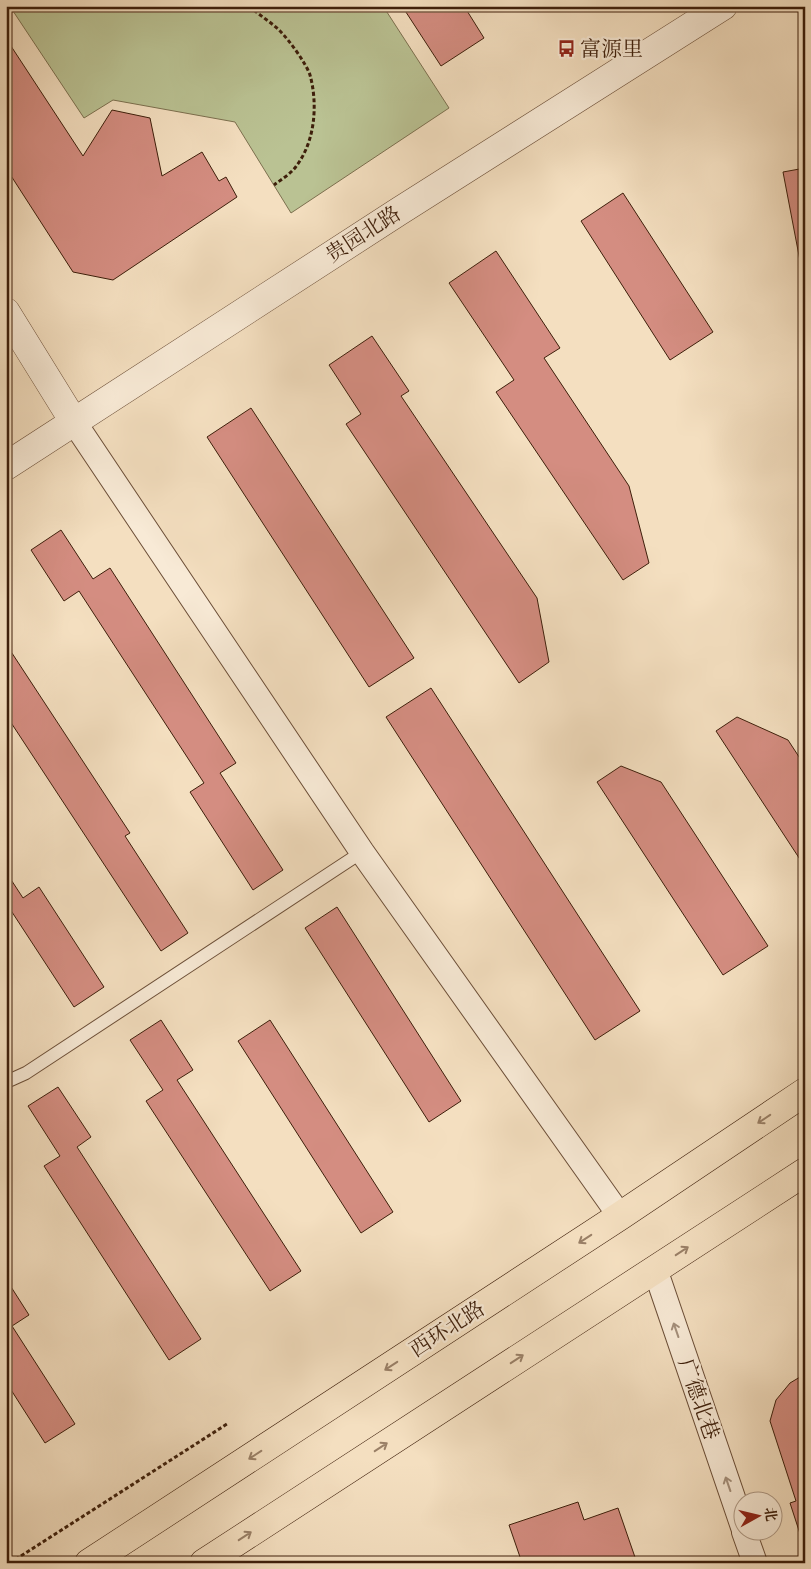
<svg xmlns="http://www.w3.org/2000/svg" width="811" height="1569" font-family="'IM FELL DW Pica','Noto Serif SC',serif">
	<rect width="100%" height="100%" fill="#f4dfc0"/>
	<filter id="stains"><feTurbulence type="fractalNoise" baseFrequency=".004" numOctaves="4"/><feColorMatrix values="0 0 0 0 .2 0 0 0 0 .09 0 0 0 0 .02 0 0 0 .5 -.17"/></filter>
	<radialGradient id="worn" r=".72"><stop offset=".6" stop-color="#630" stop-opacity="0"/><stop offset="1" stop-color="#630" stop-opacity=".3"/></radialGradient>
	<polygon fill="#bac293" stroke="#7c704f" points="6,6 383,6 449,108 291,213 235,122 113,100 84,118 11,8"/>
	<g fill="#d48d81" stroke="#3e1f0b">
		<polygon points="402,6 464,6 484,38 441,66"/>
		<polygon points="9,43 83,156 112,110 150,118 162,176 202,152 219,181 226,177 237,197 113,280 73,272 6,168 6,44"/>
		<polygon points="805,168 805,287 783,172"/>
		<polygon points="623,193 713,332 670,360 581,221"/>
		<polygon points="496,251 560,348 544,358 629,486 649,563 623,580 496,392 514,380 449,283"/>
		<polygon points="372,336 409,391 401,396 537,598 549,662 519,683 346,424 361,414 329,365"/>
		<polygon points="251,408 414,658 369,687 207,437"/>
		<polygon points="61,530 93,579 110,568 236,763 220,773 283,870 253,890 190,792 204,783 79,591 64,601 31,550"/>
		<polygon points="6,644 130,833 125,836 188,933 161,951 6,715"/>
		<polygon points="431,688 640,1011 595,1040 386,717"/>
		<polygon points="737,717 788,740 805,766 805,867 716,731"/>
		<polygon points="621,766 661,782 768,946 723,975 597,782"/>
		<polygon points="6,872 23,898 39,887 104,987 74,1007 10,909 6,912"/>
		<polygon points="337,907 461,1101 429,1122 305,928"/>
		<polygon points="161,1020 193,1070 177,1080 301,1271 270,1291 146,1101 163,1090 130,1040"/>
		<polygon points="270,1020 393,1212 361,1233 238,1041"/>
		<polygon points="58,1087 91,1137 77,1147 201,1339 169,1360 44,1166 60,1156 28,1106"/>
		<polygon points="6,1279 29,1315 12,1326 75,1424 45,1443 6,1382"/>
		<polygon points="805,1374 805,1542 803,1543 790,1503 796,1501 770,1421 776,1400 790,1383"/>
		<polygon points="578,1502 584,1520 618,1508 637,1563 502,1563 520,1557 509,1525"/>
	</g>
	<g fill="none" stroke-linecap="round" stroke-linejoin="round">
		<defs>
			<polyline id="service" points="6,1082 26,1073 362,852"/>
			<g id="minor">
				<polyline points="74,422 362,852 620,1216"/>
				<polyline points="655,1269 744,1530"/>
				<polyline points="744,1532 755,1563"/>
			</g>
			<g id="tertiary">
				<polyline points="6,312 74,422"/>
				<polyline points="6,466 398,212 723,6"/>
			</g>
			<g id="primary">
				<polyline points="89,1563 620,1216 805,1092"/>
				<polyline points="204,1563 805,1172"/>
			</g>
		</defs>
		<use href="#service" stroke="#6c4f38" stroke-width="14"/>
		<use href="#minor" stroke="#6c4f38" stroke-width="26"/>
		<use href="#tertiary" stroke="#6c4f38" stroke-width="29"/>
		<use href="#primary" stroke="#3e1f0b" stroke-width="29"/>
		<g stroke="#3e1f0b" stroke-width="3" stroke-dasharray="4 2.5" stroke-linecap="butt">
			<path d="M249,6C259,15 271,22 280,31C289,40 306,63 310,75C318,104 315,141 297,165C292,173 282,179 274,185"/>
			<polyline points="10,1563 227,1424"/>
		</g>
		<use href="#service" stroke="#f8ead6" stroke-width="12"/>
		<use href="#minor" stroke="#f8ead6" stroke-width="24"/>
		<use href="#tertiary" stroke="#f8ead6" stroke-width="28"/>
		<use href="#primary" stroke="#f4dfc0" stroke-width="28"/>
	</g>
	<defs><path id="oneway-shaft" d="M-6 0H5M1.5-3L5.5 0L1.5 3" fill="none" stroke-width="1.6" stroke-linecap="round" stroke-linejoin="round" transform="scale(1.25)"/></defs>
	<g stroke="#997f66">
		<use href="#oneway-shaft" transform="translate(764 1119) rotate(146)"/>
		<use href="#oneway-shaft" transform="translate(585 1239) rotate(147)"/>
		<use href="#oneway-shaft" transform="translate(682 1251) rotate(-33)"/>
		<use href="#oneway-shaft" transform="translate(517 1359) rotate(-33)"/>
		<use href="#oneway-shaft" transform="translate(391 1366) rotate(147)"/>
		<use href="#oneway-shaft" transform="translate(381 1447) rotate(-33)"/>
		<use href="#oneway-shaft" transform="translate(255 1455) rotate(147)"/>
		<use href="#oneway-shaft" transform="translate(245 1536) rotate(-33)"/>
	</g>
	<g stroke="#a48f7b">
		<use href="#oneway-shaft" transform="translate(676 1330) rotate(-109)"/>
		<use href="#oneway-shaft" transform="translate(728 1484) rotate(-109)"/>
	</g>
	<defs>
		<symbol id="bus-bare" viewBox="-9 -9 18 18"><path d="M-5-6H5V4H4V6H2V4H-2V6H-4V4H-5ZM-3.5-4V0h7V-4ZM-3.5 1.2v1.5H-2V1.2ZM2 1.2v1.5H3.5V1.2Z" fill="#8f2418" stroke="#f8ead6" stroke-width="2.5" paint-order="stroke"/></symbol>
	</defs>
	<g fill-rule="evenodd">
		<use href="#bus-bare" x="554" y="36" width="25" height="25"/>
	</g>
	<g text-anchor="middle" stroke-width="4.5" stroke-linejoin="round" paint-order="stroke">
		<g font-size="21" fill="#3e1f0b" stroke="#f8ead6" text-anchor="start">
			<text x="580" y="56">富源里</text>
		</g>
		<g font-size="21" fill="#3e1f0b" stroke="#f8ead6">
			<text transform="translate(363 234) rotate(-33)" y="7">贵园北路</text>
			<text transform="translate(447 1329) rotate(-33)" y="7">西环北路</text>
			<text transform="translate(699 1399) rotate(71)" y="7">广德北巷</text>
		</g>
	</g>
	<rect width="811" height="1569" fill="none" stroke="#f4dfc0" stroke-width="25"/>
	<rect x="8" y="8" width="796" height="1554" fill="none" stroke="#3e1f0b" stroke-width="2.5"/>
	<rect x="12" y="12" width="786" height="1544" fill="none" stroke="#3e1f0b"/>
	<g transform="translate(758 1516) rotate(82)"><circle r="24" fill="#f8ead6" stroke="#ae9985"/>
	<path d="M0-4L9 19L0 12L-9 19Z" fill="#8f2418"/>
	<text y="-8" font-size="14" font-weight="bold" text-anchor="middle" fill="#3e1f0b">北</text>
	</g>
	<rect width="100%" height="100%" filter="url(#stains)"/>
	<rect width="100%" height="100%" fill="url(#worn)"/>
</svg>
